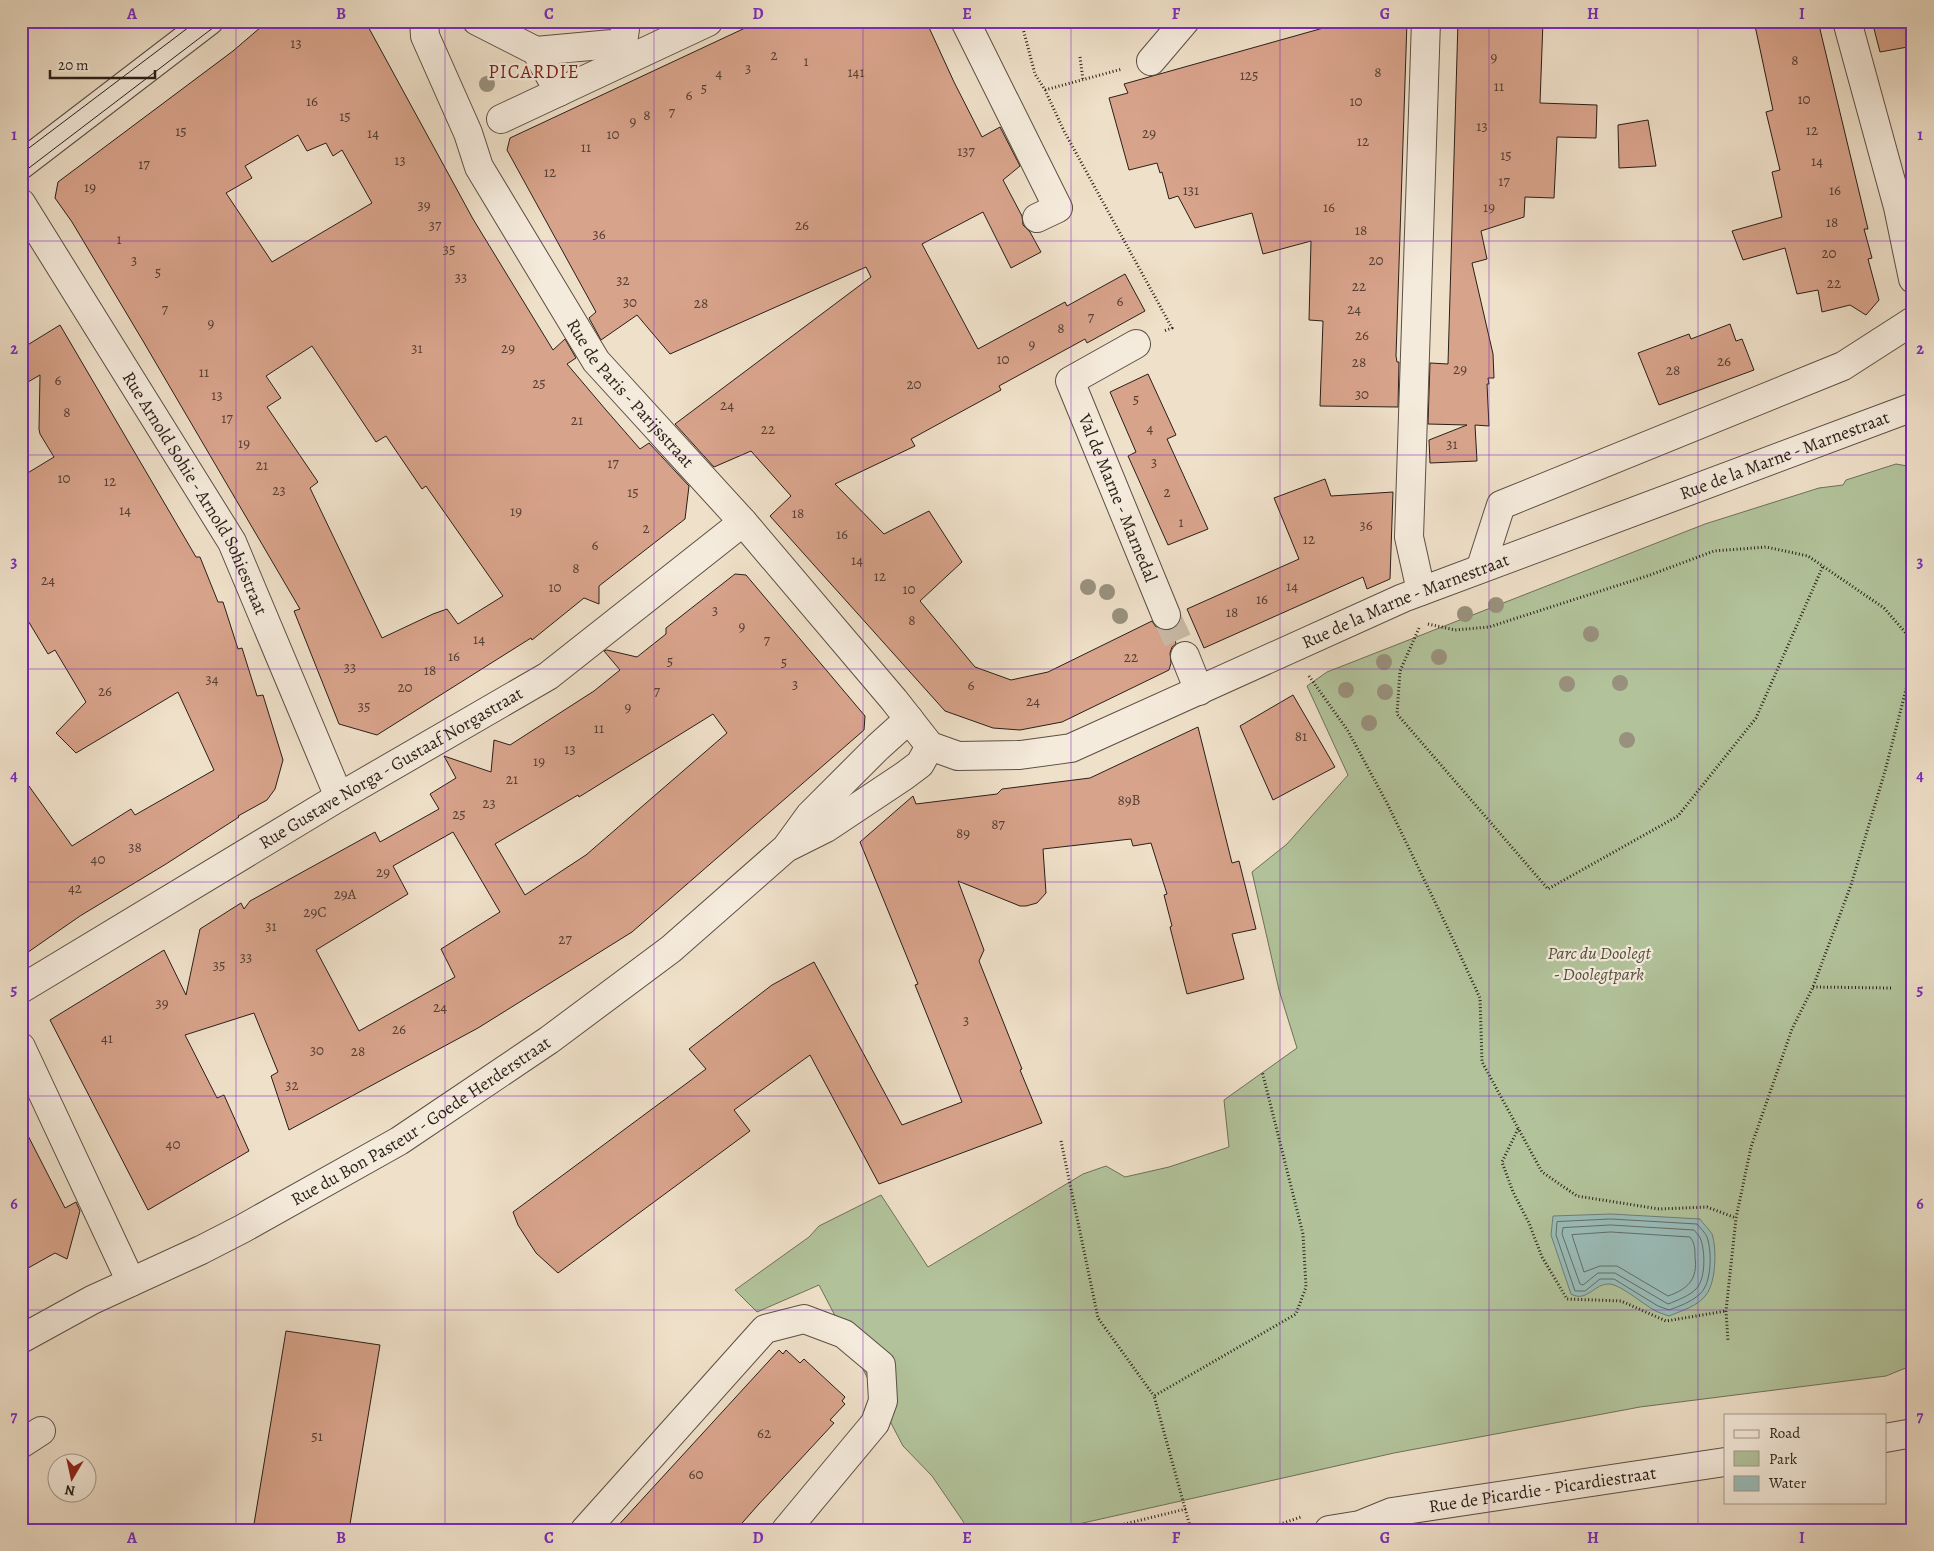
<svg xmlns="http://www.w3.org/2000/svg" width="1934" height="1551" font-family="Alegreya,serif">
	<rect width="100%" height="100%" fill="#efe0c9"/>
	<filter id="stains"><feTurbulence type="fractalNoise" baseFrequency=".004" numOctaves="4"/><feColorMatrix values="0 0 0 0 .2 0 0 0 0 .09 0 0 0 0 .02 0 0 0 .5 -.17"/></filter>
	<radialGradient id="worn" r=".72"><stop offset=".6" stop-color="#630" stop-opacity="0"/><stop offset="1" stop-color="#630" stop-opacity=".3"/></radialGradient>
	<polygon fill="#b2c39b" stroke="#6e715a" points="1896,464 1913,467 1913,1365 1886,1376 1640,1407 1394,1453 1052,1530 969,1530 932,1476 903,1446 819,1285 757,1312 735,1290 809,1237 819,1226 881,1195 928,1267 1083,1174 1106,1166 1125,1177 1169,1167 1229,1147 1224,1100 1297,1048 1279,990 1252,872 1287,844 1348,775 1307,686 1327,672 1705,524 1819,488 1843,485 1846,480"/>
	<path fill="#9abdb9" stroke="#6d7e79" d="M1611,1214L1700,1219C1703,1224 1709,1229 1712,1234C1717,1249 1716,1282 1706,1295C1698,1306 1681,1311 1669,1316C1664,1314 1659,1313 1654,1310C1643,1304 1621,1285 1610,1284C1594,1283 1587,1303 1571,1294L1551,1235L1553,1216Z"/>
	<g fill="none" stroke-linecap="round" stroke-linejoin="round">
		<g stroke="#626e68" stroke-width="1">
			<path d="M1611,1219L1697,1224C1700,1228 1705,1232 1707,1237C1712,1251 1712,1283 1700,1294C1691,1302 1680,1306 1669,1310L1658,1306L1614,1279H1600L1585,1291H1575L1556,1235L1557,1222Z"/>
			<path d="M1611,1225L1694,1230C1696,1233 1700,1236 1701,1240C1705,1252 1706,1279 1696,1289C1689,1296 1678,1300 1668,1304L1615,1273H1598L1583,1285L1580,1284L1562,1234L1563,1228Z"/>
			<path d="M1611,1232L1690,1237C1695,1243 1695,1250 1695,1257C1698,1279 1688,1289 1668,1296L1617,1266H1600L1584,1272L1572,1235Z"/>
		</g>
	</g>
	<g fill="#d8a38b" stroke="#2a1f18" fill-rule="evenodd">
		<path d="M268,21H365L473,219L553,350L565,339L576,358L567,364L606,410L640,449L649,443L689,486L685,519L599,586V604L584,598L532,640L531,638L377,735L339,724L294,611L300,609L143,341L72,222L55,198L58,182L233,51ZM298,135L307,151L326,143L333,156L342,150L372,203L272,262L226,193L252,178L245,166ZM312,346L376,442L386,436L422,489L426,486L503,596L458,624L447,609L433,614L382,638L310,488L318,482L267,407L281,398L266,376Z"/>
		<polygon points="760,21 926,21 954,82 982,137 1000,127 1020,166 1003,180 1022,216 1023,225 1030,232 1041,252 1011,268 983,212 922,244 978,349 1065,302 1067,306 1125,274 1145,311 1087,343 1085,339 999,386 1001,390 911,439 915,446 835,484 884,534 929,511 962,562 920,601 975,667 1011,680 1048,672 1152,621 1156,627 1163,630 1173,629 1176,644 1172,647 1170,653 1171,663 1169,670 1062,722 1020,730 993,728 945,711 770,516 791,496 751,451 714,467 675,424 871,277 866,267 670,354 637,315 601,340 589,318 596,312 507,150 510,138"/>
		<polygon points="1333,21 1407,21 1396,356 1397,362 1399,362 1398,407 1320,406 1323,321 1309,320 1311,241 1263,254 1252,213 1195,228 1178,196 1169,199 1162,172 1160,173 1157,163 1129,170 1109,98 1128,93 1124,84 1334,25"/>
		<polygon points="1458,21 1543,21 1540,103 1597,105 1596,138 1557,137 1554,198 1525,197 1524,217 1481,231 1487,259 1472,263 1493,354 1494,378 1488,378 1489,384 1487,384 1489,426 1475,425 1477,461 1430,463 1429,440 1467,425 1428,424 1430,363 1448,364"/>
		<polygon points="1754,21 1818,21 1868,229 1864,229 1872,258 1868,259 1879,300 1866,315 1850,305 1822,312 1818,290 1797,294 1785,248 1743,260 1732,231 1782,217 1772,172 1780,170 1766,112 1773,110"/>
		<polygon points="1872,21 1913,21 1913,46 1880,52"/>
		<polygon points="1648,120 1656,166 1619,168 1618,125"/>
		<polygon points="1730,324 1736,341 1742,339 1754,370 1659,405 1638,353 1689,334 1691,339"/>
		<polygon points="60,325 196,557 200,557 218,602 223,602 238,649 242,648 257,696 263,695 283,760 275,789 267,800 238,816 239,817 166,864 80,916 21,957 21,775 72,846 131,809 135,815 214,770 178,692 76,753 56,733 86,702 55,650 48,654 21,609 21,477 54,457 40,434 39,429 40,375 21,386 21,349"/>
		<polygon points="1148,374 1176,435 1167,439 1208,529 1168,545 1128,456 1136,452 1110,392"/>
		<polygon points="1325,479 1331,496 1393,492 1390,579 1367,589 1363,577 1204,648 1187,609 1299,559 1274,498"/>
		<path d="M735,574L746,575L865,716L864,730L632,932L478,1028L289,1130L271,1076L278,1072L254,1013L185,1035L217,1098L224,1095L249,1151L148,1210L50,1020L164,950L186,995L200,929L241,903L244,909L250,901L375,832L380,842L439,809L430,794L456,778L444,756L491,772L494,740L510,745L594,691L620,670L604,651L607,650L637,657L666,634V628ZM713,714L727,733L586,855L525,895L495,844L578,795L579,797ZM453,832L500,912L441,949L455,977L359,1031L316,950L408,894L393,866Z"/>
		<polygon points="1293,695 1335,767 1273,800 1240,726"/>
		<polygon points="1198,727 1232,863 1239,861 1256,929 1232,934 1244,979 1187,994 1170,927 1172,926 1164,895 1167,894 1151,843 1133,846 1131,839 1043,849 1046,893 1037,903 1026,906 1020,906 958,881 984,950 979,961 1022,1069 1020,1070 1042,1123 879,1184 810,1055 734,1110 750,1131 558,1273 536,1253 518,1225 513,1212 706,1069 689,1049 772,985 814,962 902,1125 962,1102 915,985 918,984 860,842 913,796 916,804 997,794 1002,789 1090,778"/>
		<polygon points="21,1122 65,1208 76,1202 80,1211 67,1259 55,1253 21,1272"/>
		<polygon points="286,1331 380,1345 349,1530 253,1530"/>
		<polygon points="779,1350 783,1354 786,1350 800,1363 804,1359 845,1397 842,1401 845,1404 830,1420 834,1423 758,1505 736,1530 614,1530"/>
	</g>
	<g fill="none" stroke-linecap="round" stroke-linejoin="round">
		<polyline stroke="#c8b9a6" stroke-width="28" stroke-dasharray="28 14" stroke-linecap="butt" points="1166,615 1185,656"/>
		<defs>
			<g id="minor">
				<path id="s1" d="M424,21L425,36L468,133L479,167L596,361L743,522L894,700L930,746L958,756L1020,755L1071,748L1403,598L1913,407"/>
				<polyline points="477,21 536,51 559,92"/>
				<polyline points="965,21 1058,208 1037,218"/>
				<polyline points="1847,21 1898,207 1913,279"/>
				<polyline points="536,51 623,43 625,29"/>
				<polyline points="1151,61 1185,21"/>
				<polyline points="501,119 708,22"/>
				<polyline points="21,165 209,21"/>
				<path id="s2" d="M21,203L232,542L339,797"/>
				<path id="s3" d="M1136,344L1070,381L1166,615"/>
				<polyline points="1481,567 1501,505 1843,366 1913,321"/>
				<polyline points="1421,591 1409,537 1426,21"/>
				<polyline points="1185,656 1199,691"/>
				<polyline points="790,846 826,828 904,776 920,764 930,746"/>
				<path id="s4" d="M21,989L339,797L548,676L743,522"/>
				<polyline points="21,1047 131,1282"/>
				<path id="s5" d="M21,1339L92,1300L201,1250L242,1229L399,1141L549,1040L671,949L786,848L810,815L878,747L909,719"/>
				<polyline points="1885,1438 1913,1433"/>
				<polyline points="21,1444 41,1431"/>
				<polyline points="585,1530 765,1329 804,1319 844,1334 881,1365 883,1401 875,1423 786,1530"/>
				<path id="s6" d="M1329,1530L1360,1525L1392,1512L1725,1462"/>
			</g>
		</defs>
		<use href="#minor" stroke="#5b4f44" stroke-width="30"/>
		<g stroke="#2a1f18" stroke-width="3" stroke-dasharray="1 2.5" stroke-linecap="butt">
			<polyline points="1021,21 1035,74 1045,90 1064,131 1172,328 1164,331"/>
			<polyline points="1080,57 1083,80"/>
			<polyline points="1045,90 1122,69"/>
			<polyline points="1428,624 1455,630 1489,627 1650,575 1714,551 1766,547 1808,556 1884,608 1911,639 1911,670 1885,771 1851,885 1813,987 1792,1029 1751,1147 1736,1218 1726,1311 1728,1341"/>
			<polyline points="1419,628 1400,671 1397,714 1548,889 1678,816 1756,718 1823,566"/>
			<polyline points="1309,676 1348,731 1388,805 1450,933 1480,998 1482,1062 1542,1172 1577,1196 1659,1209 1707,1207 1736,1218"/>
			<polyline points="1813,987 1892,988"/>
			<polyline points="1518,1129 1502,1162 1513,1192 1529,1223 1542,1257 1567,1299 1621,1301 1666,1321 1726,1311"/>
			<polyline points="1061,1141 1098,1318 1154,1396"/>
			<polyline points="1100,1530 1186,1509"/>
			<polyline points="1191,1530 1154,1396 1296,1314 1306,1287 1303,1234 1262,1071"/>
			<polyline points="1263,1530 1301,1517"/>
		</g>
		<use href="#minor" stroke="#f5ebdc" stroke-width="28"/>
		<g stroke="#2a1f18" stroke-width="1">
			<polyline points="21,154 197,21"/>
			<polyline points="21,174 222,21"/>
		</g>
	</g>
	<g fill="#99917d">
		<circle cx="487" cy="84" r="8"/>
		<circle cx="1088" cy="587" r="8"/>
		<circle cx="1107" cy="592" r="8"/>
		<circle cx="1496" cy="605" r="8"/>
		<circle cx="1465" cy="614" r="8"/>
		<circle cx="1120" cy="616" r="8"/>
		<circle cx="1591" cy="634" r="8"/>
		<circle cx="1439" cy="657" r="8"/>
		<circle cx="1384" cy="662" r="8"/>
		<circle cx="1620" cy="683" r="8"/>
		<circle cx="1567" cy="684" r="8"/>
		<circle cx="1346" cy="690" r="8"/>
		<circle cx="1385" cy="692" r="8"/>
		<circle cx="1369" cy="723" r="8"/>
		<circle cx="1627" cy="740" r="8"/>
	</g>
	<path fill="none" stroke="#7b2cbf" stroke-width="1" stroke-opacity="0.55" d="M236,21V1530M445,21V1530M654,21V1530M863,21V1530M1071,21V1530M1280,21V1530M1489,21V1530M1698,21V1530M21,241H1913M21,455H1913M21,669H1913M21,882H1913M21,1096H1913M21,1310H1913"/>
	<g text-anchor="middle" stroke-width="4.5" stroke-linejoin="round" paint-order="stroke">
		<g font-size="15" fill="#564035">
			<text x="296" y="48">13</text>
			<text x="774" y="60">2</text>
			<text x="1494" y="62">9</text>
			<text x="1795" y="65">8</text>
			<text x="806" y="66">1</text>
			<text x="748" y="73">3</text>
			<text x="856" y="77">141</text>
			<text x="1378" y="77">8</text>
			<text x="719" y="78">4</text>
			<text x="1249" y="80">125</text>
			<text x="1499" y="91">11</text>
			<text x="704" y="93">5</text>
			<text x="689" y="100">6</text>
			<text x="1804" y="104">10</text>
			<text x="312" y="106">16</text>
			<text x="1356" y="106">10</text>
			<text x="672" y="117">7</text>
			<text x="647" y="120">8</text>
			<text x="345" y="121">15</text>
			<text x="633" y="126">9</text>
			<text x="1482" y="131">13</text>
			<text x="1812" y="135">12</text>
			<text x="181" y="136">15</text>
			<text x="373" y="138">14</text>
			<text x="1149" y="138">29</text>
			<text x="613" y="139">10</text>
			<text x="1363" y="146">12</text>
			<text x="586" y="152">11</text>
			<text x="966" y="156">137</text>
			<text x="1506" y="160">15</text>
			<text x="400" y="165">13</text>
			<text x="1817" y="166">14</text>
			<text x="144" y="169">17</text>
			<text x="550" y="177">12</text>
			<text x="1504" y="186">17</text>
			<text x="90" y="192">19</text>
			<text x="1191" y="195">131</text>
			<text x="1835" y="195">16</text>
			<text x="424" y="210">39</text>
			<text x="1329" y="212">16</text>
			<text x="1489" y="212">19</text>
			<text x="1832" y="227">18</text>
			<text x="435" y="230">37</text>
			<text x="802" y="230">26</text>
			<text x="1361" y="235">18</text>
			<text x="599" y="239">36</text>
			<text x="119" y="244">1</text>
			<text x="449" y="254">35</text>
			<text x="1829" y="258">20</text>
			<text x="134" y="265">3</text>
			<text x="1376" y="265">20</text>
			<text x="158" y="277">5</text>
			<text x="461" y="282">33</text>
			<text x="623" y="285">32</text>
			<text x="1834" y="288">22</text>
			<text x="1359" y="291">22</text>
			<text x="1120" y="306">6</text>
			<text x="630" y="307">30</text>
			<text x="701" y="308">28</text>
			<text x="165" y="314">7</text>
			<text x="1354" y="314">24</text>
			<text x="1091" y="322">7</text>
			<text x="211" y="328">9</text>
			<text x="1061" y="333">8</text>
			<text x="1362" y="340">26</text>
			<text x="1032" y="349">9</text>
			<text x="417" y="353">31</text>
			<text x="508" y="353">29</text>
			<text x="1003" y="364">10</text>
			<text x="1724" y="366">26</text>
			<text x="1359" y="367">28</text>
			<text x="1460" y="374">29</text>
			<text x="1673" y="375">28</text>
			<text x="204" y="377">11</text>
			<text x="58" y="385">6</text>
			<text x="539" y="388">25</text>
			<text x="914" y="389">20</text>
			<text x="1362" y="399">30</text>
			<text x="217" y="400">13</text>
			<text x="1136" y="404">5</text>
			<text x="727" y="410">24</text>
			<text x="67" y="417">8</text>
			<text x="227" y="423">17</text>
			<text x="577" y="425">21</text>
			<text x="1150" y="433">4</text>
			<text x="768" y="434">22</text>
			<text x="244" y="448">19</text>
			<text x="1452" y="449">31</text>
			<text x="1154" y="467">3</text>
			<text x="613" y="468">17</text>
			<text x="262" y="470">21</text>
			<text x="64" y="483">10</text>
			<text x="110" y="486">12</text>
			<text x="279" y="495">23</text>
			<text x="633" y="497">15</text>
			<text x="1167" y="497">2</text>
			<text x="125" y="515">14</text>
			<text x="516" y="516">19</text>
			<text x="798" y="518">18</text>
			<text x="1181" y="527">1</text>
			<text x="1366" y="530">36</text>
			<text x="646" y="533">2</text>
			<text x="842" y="539">16</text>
			<text x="1309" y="544">12</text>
			<text x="595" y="550">6</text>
			<text x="857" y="565">14</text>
			<text x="576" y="573">8</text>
			<text x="880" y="581">12</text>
			<text x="48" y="585">24</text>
			<text x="1292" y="591">14</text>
			<text x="555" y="592">10</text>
			<text x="909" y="594">10</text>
			<text x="1262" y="604">16</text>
			<text x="715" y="615">3</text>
			<text x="1232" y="617">18</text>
			<text x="912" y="625">8</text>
			<text x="742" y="631">9</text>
			<text x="479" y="644">14</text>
			<text x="767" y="645">7</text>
			<text x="454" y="661">16</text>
			<text x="1131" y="662">22</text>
			<text x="670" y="666">5</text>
			<text x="784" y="667">5</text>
			<text x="350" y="672">33</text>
			<text x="430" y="675">18</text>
			<text x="212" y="684">34</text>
			<text x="795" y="689">3</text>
			<text x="971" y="690">6</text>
			<text x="405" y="692">20</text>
			<text x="105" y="696">26</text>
			<text x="657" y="696">7</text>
			<text x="1033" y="706">24</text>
			<text x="364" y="711">35</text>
			<text x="628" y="712">9</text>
			<text x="599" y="733">11</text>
			<text x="1301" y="741">81</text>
			<text x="570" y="754">13</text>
			<text x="539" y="766">19</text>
			<text x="512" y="784">21</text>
			<text x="1129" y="805">89B</text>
			<text x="489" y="808">23</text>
			<text x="459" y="819">25</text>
			<text x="998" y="829">87</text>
			<text x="963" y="838">89</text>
			<text x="135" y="852">38</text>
			<text x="98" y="864">40</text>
			<text x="383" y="877">29</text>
			<text x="75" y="893">42</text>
			<text x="345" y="899">29A</text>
			<text x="315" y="917">29C</text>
			<text x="271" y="931">31</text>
			<text x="565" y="944">27</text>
			<text x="246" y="962">33</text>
			<text x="219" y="970">35</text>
			<text x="162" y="1008">39</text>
			<text x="440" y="1012">24</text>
			<text x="966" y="1025">3</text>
			<text x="399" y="1034">26</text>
			<text x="107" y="1043">41</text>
			<text x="317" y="1055">30</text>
			<text x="358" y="1056">28</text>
			<text x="292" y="1090">32</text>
			<text x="173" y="1149">40</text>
			<text x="764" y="1438">62</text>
			<text x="317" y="1441">51</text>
			<text x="696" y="1479">60</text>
		</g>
		<g font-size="18" fill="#2a1f18" stroke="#f5ebdc">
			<text dy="6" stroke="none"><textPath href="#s1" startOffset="430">Rue de Paris - Parijsstraat</textPath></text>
			<text dy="6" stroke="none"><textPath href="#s1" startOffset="1808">Rue de la Marne - Marnestraat</textPath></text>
			<text dy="6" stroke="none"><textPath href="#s2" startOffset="339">Rue Arnold Sohie - Arnold Sohiestraat</textPath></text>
			<text dy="6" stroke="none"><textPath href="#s3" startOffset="202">Val de Marne - Marnedal</textPath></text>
			<text dy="6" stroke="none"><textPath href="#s1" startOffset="1402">Rue de la Marne - Marnestraat</textPath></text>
			<text dy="6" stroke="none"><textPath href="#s4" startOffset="431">Rue Gustave Norga - Gustaaf Norgastraat</textPath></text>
			<text dy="6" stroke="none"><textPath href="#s5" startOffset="456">Rue du Bon Pasteur - Goede Herderstraat</textPath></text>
			<text dy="6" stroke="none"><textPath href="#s6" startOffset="218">Rue de Picardie - Picardiestraat</textPath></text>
		</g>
		<g font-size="18" font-style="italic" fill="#53503f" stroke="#f5ebdc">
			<text x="1599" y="959">Parc du Doolegt<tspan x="1599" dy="21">- Doolegtpark</tspan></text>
		</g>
		<g font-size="19" letter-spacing="1" fill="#7a1f14" stroke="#f5ebdc">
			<text x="534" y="78">PICARDIE</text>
		</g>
	</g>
	<rect width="1934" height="1551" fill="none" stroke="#efe0c9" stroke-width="55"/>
	<rect x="1724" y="1414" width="162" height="90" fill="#f5ebdc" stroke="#a4998e"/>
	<rect x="1734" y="1430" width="25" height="8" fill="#f5ebdc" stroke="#a4998e"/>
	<text x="1769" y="1438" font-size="15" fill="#2a1f18">Road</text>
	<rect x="1734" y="1451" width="25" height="15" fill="#b2c39b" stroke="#a4998e"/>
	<text x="1769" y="1464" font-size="15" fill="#2a1f18">Park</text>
	<rect x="1734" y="1476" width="25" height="15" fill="#9abdb9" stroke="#a4998e"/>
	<text x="1769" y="1488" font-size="15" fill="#2a1f18">Water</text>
	<g transform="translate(72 1478) rotate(189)"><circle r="24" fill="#f5ebdc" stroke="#a4998e"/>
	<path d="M0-4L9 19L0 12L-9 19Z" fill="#8f2418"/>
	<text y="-8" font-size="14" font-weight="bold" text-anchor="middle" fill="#2a1f18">N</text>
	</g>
	<path d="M50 70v8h105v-8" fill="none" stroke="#2a1f18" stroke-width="2.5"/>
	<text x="58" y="70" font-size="15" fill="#2a1f18" stroke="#f5ebdc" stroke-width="4" paint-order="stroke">20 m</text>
	<rect x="28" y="28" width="1878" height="1496" fill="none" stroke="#7b2cbf" stroke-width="2"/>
	<g font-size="16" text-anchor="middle" font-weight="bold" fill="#7b2cbf">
		<text x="132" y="19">A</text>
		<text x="341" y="19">B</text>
		<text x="549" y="19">C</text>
		<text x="758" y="19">D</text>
		<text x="967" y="19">E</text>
		<text x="1176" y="19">F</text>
		<text x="1385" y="19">G</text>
		<text x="1593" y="19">H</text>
		<text x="1802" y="19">I</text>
		<text x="14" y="140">1</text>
		<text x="1920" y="140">1</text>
		<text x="14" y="354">2</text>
		<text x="1920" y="354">2</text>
		<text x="14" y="567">3</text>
		<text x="1920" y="567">3</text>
		<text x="14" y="781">4</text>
		<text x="1920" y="781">4</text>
		<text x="14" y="995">5</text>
		<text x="1920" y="995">5</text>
		<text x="14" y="1209">6</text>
		<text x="1920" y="1209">6</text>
		<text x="14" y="1422">7</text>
		<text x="1920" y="1422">7</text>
		<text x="132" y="1543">A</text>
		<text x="341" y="1543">B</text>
		<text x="549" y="1543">C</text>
		<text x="758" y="1543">D</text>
		<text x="967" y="1543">E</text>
		<text x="1176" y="1543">F</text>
		<text x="1385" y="1543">G</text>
		<text x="1593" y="1543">H</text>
		<text x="1802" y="1543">I</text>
	</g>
	<rect width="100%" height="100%" filter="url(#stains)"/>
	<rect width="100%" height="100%" fill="url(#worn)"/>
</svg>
